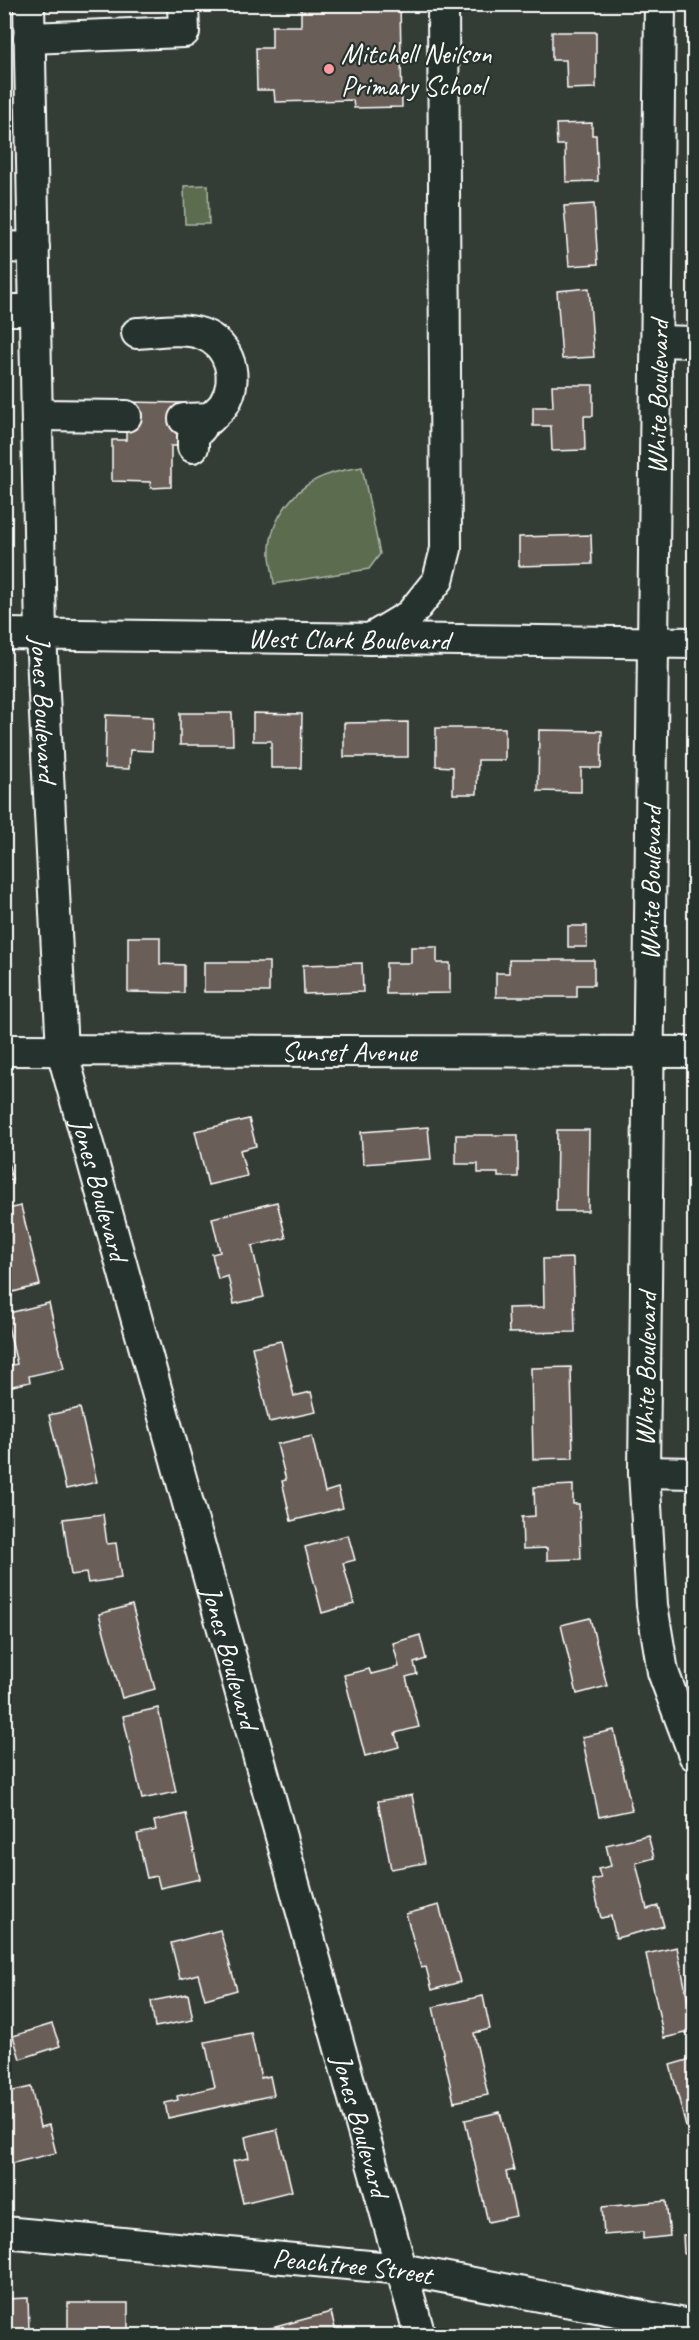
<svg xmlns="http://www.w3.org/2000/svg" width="699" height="2340" font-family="Caveat,sans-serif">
	<rect width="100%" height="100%" fill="#343c36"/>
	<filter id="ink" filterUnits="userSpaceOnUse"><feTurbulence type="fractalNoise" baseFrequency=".0167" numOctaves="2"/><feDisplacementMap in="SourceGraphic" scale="12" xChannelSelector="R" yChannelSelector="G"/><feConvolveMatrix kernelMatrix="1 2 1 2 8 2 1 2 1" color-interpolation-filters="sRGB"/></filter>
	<g filter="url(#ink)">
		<g fill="#5b6c4f" stroke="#adb6a7" stroke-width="1.5">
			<polygon points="208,185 209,224 185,224 184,186"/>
			<path d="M362,467L380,554L369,569L274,584C273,575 271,565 270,556C268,520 296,484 330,474C340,470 352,469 362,467Z"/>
		</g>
		<g fill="#6b5f58" stroke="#fff" stroke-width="1.5">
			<polygon points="301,4 400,4 402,107 354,108 353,100 275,102 274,90 257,90 256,48 272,48 272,26 301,26"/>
			<polygon points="552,32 596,32 596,88 567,89 566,60 552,60"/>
			<polygon points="592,123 592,135 596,135 598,181 566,182 565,145 557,145 556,124"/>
			<polygon points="594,204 598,264 569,266 564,206"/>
			<polygon points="589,288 594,357 562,359 557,291"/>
			<polygon points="552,385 593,385 593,416 584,416 585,450 552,451 551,426 533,426 533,407 553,407"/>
			<polygon points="126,402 184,403 185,446 171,446 171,487 151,488 150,482 112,481 112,440 126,440"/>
			<polygon points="591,535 592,564 519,566 519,537"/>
			<polygon points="180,713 232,713 233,745 180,745"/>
			<polygon points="253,713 302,714 301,768 271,768 271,741 253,741"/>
			<polygon points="106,715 153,717 152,751 130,750 129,769 105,768"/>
			<polygon points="408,722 408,757 344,757 344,723"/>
			<polygon points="436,728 505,728 505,760 478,760 477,794 453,794 453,767 436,766"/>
			<polygon points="539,730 602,731 601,768 581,768 581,792 538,791"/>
			<rect x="568" y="926" width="19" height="21"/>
			<polygon points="128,937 160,937 160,964 184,965 184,993 128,992"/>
			<polygon points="411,947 437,947 437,963 450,963 450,993 386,994 386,963 411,963"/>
			<polygon points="509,960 594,960 594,985 577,985 577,997 496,997 496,973 509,973"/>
			<rect x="204" y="962" width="65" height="30"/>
			<polygon points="362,963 363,992 304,994 303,965"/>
			<polygon points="249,1119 256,1146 240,1150 247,1176 208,1185 195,1131"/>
			<polygon points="428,1127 431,1159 363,1164 361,1132"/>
			<polygon points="557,1130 589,1130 588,1211 556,1211"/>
			<polygon points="456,1135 518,1135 518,1177 498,1177 498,1173 478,1173 478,1164 456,1164"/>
			<polygon points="4,1145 12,1179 4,1181"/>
			<polygon points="277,1202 286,1238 252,1246 264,1297 234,1304 228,1276 218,1279 212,1254 220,1252 212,1218"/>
			<polygon points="21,1206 40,1285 13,1292 4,1258 4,1210"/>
			<polygon points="573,1258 575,1332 509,1333 508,1308 544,1307 543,1259"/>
			<polygon points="49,1303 64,1368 29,1376 30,1382 4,1388 4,1367 17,1364 5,1314"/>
			<polygon points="281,1341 294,1396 311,1392 316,1412 269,1422 252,1347"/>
			<polygon points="571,1367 573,1458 533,1459 531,1368"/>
			<polygon points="80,1408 97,1482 66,1489 49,1415"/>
			<polygon points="312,1436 325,1492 338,1488 343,1508 291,1521 282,1481 286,1480 277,1444"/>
			<polygon points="573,1485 573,1504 579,1504 581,1559 547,1560 547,1548 523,1549 522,1517 535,1516 534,1487"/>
			<polygon points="103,1514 107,1544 116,1543 121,1578 88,1583 86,1573 71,1575 63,1519"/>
			<polygon points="348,1535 355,1560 343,1563 354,1604 322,1613 305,1547"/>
			<polygon points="132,1605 155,1689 122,1698 99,1614"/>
			<polygon points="590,1618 607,1686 577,1694 561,1625"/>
			<polygon points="420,1635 426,1659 414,1663 417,1674 406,1677 419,1727 395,1733 399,1747 365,1756 344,1675 369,1669 371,1674 399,1667 393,1643"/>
			<polygon points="158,1708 176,1792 142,1799 123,1716"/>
			<polygon points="614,1730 632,1810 599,1817 582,1737"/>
			<polygon points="412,1795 425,1863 391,1869 378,1801"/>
			<polygon points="186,1814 200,1879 160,1888 157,1876 147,1878 137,1834 156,1830 154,1821"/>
			<polygon points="648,1835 654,1858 636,1863 647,1909 658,1906 664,1926 616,1938 611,1916 601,1918 592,1880 601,1878 598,1869 611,1866 606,1845"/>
			<polygon points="439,1905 460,1982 432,1990 426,1967 421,1968 406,1914"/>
			<polygon points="220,1930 237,1990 205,1999 198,1974 180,1979 171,1943"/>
			<polygon points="677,1947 694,2031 664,2038 646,1954"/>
			<polygon points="188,1994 193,2020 155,2027 151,2001"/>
			<polygon points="483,1996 490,2029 474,2033 488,2095 454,2102 433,2007"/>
			<polygon points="52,2024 60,2046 20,2059 13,2036"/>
			<polygon points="251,2033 261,2078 270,2076 274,2095 168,2118 165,2103 178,2100 177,2096 215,2087 205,2042"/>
			<polygon points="694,2058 694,2124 686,2126 670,2065"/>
			<polygon points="31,2087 40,2127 49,2125 56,2153 4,2165 4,2093"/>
			<polygon points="500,2112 514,2170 506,2172 516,2216 488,2222 465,2120"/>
			<polygon points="277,2129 292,2191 243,2203 233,2161 249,2158 245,2137"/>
			<polygon points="666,2201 670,2236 643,2239 643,2232 604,2235 602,2207"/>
			<polygon points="683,2235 694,2235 694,2253 684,2254"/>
			<polygon points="28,2298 29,2331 4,2331 4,2299"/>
			<polygon points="68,2303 128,2303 128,2336 101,2336 101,2332 68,2332"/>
			<polygon points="331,2312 337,2336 258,2336 257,2332"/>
		</g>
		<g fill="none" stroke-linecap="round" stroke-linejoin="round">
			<defs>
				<g id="minor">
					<path id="s1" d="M29,4L41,635L62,1051L420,2336"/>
					<polyline points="660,4 644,1472 652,1605 663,1672 694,1755"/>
					<polyline points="29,38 184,32 183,4"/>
					<polyline points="4,247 34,248"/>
					<polyline points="4,310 35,310"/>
					<path d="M137,333C157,332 182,327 202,334C230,344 240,379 224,404C221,409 215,413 211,418L184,419"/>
					<polyline points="658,341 694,342"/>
					<polyline points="37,415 126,416"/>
					<polyline points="193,447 193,436 201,428"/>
					<path id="s2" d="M4,634L694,643"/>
					<polyline points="370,639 410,615 438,580 446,549 443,4"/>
					<path id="s3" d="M4,1050L694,1052"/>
					<polyline points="644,1472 694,1473"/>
					<path id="s4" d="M4,2232L401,2269L694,2326"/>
				</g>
			</defs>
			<use href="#minor" stroke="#fff" stroke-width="34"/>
			<use href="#minor" stroke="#26332d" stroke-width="30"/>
		</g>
	</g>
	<circle fill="#ff9aa2" stroke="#26332d" stroke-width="2" cx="329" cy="69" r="6"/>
	<g text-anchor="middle" stroke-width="4.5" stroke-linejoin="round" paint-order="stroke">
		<g font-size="28" fill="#fff" stroke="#26332d" text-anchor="start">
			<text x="341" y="63">Mitchell Neilson<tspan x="341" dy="32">Primary School</tspan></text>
		</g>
		<g font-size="28" fill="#fff" stroke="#26332d">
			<text transform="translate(657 397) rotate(-89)" y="10">White Boulevard</text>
			<text dy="10" stroke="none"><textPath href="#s2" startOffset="345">West Clark Boulevard</textPath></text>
			<text dy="10" stroke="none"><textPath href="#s1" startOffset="705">Jones Boulevard</textPath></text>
			<text transform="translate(650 883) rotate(-89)" y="10">White Boulevard</text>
			<text dy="10" stroke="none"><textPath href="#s3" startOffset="345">Sunset Avenue</textPath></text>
			<text dy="10" stroke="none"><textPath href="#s1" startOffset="1191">Jones Boulevard</textPath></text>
			<text transform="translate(645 1369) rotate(-89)" y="10">White Boulevard</text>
			<text dy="10" stroke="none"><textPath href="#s1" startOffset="1677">Jones Boulevard</textPath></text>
			<text dy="10" stroke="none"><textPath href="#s1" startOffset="2163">Jones Boulevard</textPath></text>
			<text dy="10" stroke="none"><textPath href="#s4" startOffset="350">Peachtree Street</textPath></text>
		</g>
	</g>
	<rect width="699" height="2340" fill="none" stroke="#26332d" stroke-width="24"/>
	<rect x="12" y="12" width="675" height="2316" fill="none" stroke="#fff" stroke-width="2" filter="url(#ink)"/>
</svg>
